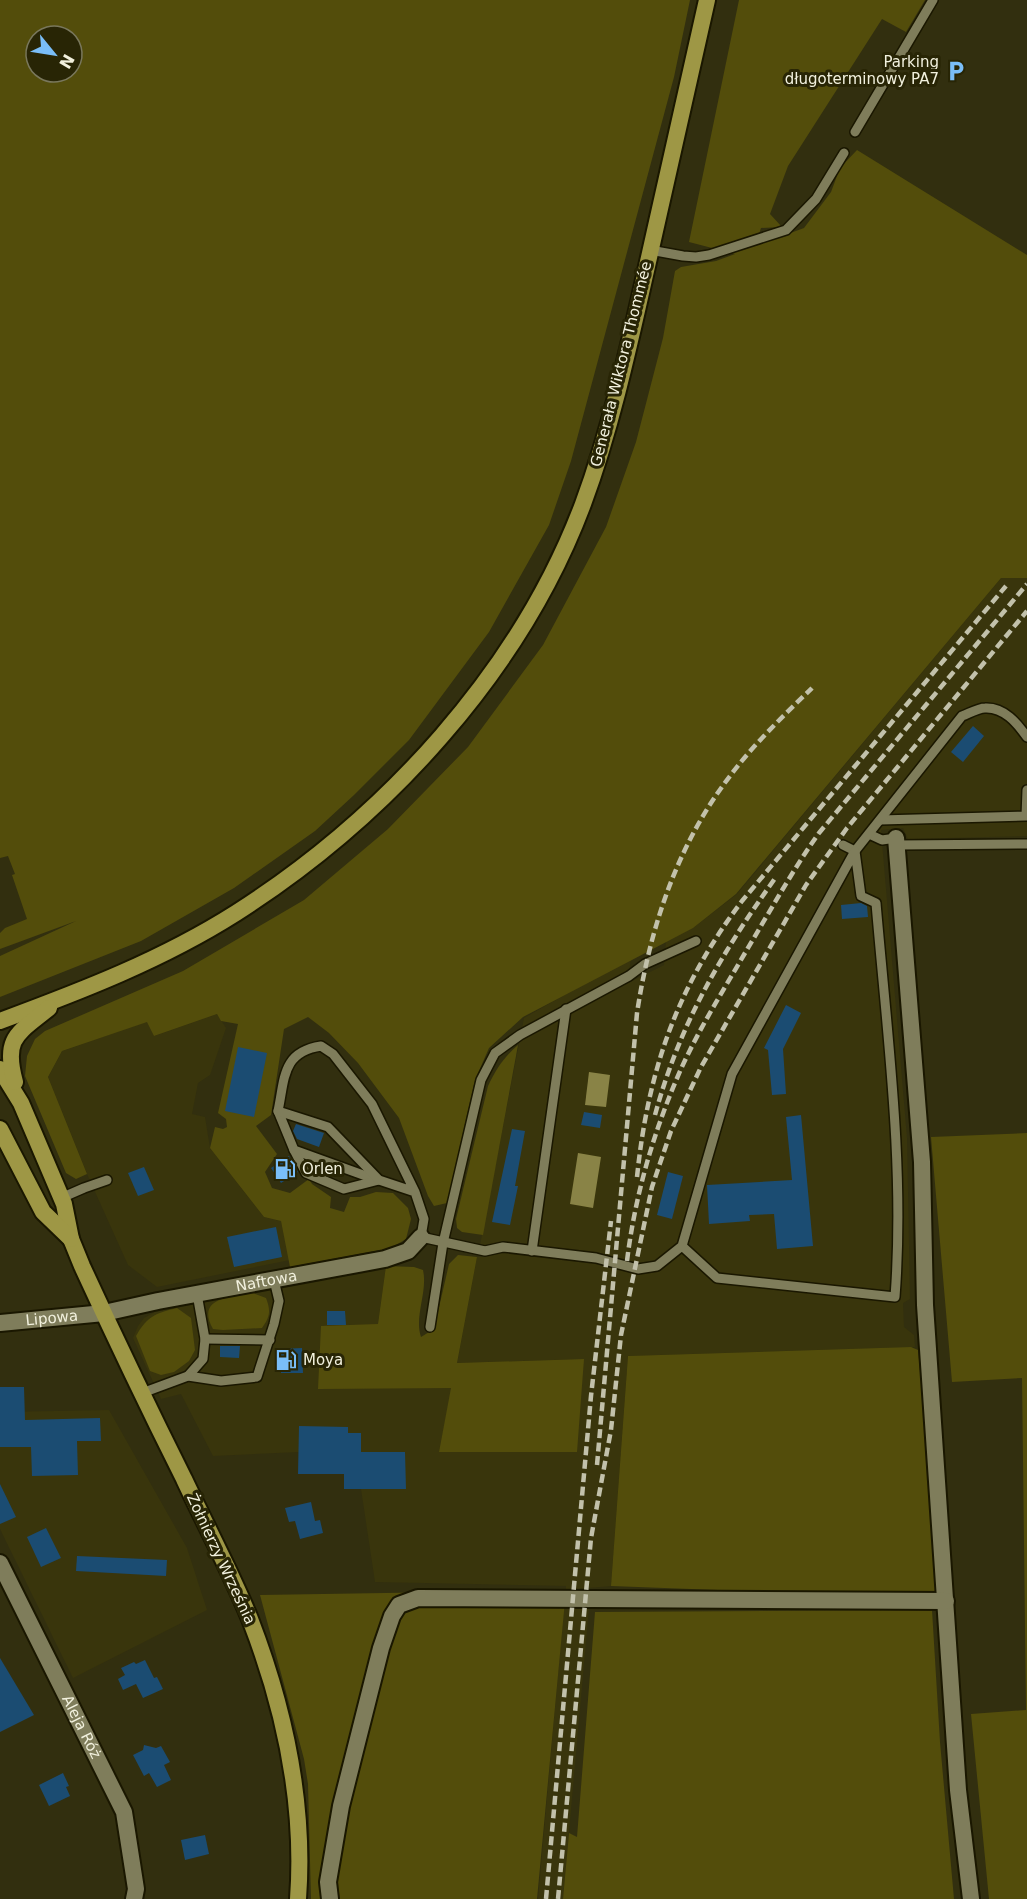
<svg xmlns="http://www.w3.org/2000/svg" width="1027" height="1899" font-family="'DejaVu Sans',sans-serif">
	<rect width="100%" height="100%" fill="#322f0f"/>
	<g fill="#39350c">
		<polygon points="1001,578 1027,578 1027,836 908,839 903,828 881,830 907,1138 910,1299 903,1303 904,1327 914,1335 915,1347 628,1356 611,1586 566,1590 566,1586 375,1582 361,1489 361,1452 299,1452 213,1456 181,1394 161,1399 133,1338 138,1326 144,1318 155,1312 386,1266 378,1324 452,1388 439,1452 584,1359 457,1363 477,1257 484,1257 487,1245 480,1245 524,1018 631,957 628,983 664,965 666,941 694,927 737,894"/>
		<polygon points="217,1014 226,1028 210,1075 198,1083 192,1114 205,1117 210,1148 264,1217 281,1221 290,1260 157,1287 128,1265 87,1174 48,1077 62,1051 148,1021 154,1036"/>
		<polygon points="109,1410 187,1548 207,1610 73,1678 0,1529 0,1412"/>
		<polygon points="564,1606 589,1608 563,1899 538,1899"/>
	</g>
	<g fill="#534d0b" fill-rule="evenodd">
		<path d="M0,0H690L674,77L571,461L549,525L489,632L409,740L354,795L315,831L234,888L141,941L0,997V956L76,921L0,949V933L5,928L27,919L12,875L15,874L8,856L0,858ZM36,36H72V72H36Z"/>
		<polygon points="739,0 925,0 906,32 882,19 788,166 770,214 782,227 761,228 755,246 804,228 831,192 840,168 857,150 1027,255 1027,578 1001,578 736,894 693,928 523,1017 489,1048 475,1080 447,1203 434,1206 428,1196 399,1118 358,1063 329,1033 308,1017 284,1029 271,1115 256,1126 277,1154 265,1172 272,1188 290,1193 309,1179 312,1184 331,1197 330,1208 344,1212 350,1197 360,1197 376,1192 393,1193 408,1208 411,1219 406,1239 391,1248 290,1267 281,1221 264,1217 210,1148 215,1127 223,1129 227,1127 226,1119 218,1113 238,1024 221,1021 217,1014 154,1036 147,1022 62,1051 48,1077 87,1174 76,1179 66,1173 25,1076 27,1056 35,1039 45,1031 183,971 304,900 388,829 468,747 543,645 606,527 636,442 663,338 675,271 681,267 716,261 735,254 689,242"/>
		<path d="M518,1045L483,1235L462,1232L457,1228L456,1219L488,1086C496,1069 504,1057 518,1045Z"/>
		<polygon points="1027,1133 1027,1899 989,1899 971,1714 1026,1710 1022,1378 952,1382 931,1137"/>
		<path d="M458,1255L477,1257L457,1363L584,1359L577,1452H439L451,1388L318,1389L321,1326L378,1324L386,1266L414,1267L423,1270C428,1292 414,1316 421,1337L434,1329L449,1264Z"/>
		<path d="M253,1293L266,1298C271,1311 270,1317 262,1328L223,1330L213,1329C195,1297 232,1297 253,1293Z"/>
		<path d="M177,1308L191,1318L195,1350L189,1361L174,1372L161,1375L150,1371L136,1336C147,1316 156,1313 177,1308Z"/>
		<polygon points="911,1347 918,1350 941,1594 822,1594 611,1586 628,1356"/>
		<polygon points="566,1590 537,1899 311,1899 308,1784 304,1759 260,1595"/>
		<polygon points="932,1610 940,1742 954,1899 563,1899 569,1833 577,1837 595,1612"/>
	</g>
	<g fill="#898346">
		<polygon points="589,1072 610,1075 606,1107 585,1105"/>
		<polygon points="578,1153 601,1157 593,1208 570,1204"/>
	</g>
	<g fill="#1b4c72">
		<polygon points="973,726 984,736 963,762 951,752"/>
		<polygon points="861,903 867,906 868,917 842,919 841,905"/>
		<polygon points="786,1005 801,1013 783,1049 786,1094 772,1095 768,1050 764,1048"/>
		<polygon points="238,1047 267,1053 254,1117 225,1111"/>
		<polygon points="584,1112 602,1115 600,1128 581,1125"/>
		<polygon points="801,1115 813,1246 777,1249 774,1214 749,1215 750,1221 709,1224 707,1185 792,1180 786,1117"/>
		<polygon points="296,1124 324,1133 319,1147 297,1139 293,1131"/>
		<polygon points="512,1129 525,1131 515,1186 518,1186 510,1225 492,1222"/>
		<polygon points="289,1156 298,1172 281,1183 271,1168"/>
		<polygon points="144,1167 154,1190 138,1196 128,1173"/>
		<polygon points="668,1172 683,1176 672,1219 657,1215"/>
		<polygon points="276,1227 282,1257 234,1267 227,1237"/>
		<polygon points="327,1311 345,1311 346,1325 327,1325"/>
		<polygon points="220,1346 240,1346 239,1358 220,1357"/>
		<polygon points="302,1348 303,1373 281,1373 281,1349"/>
		<polygon points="0,1387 24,1387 25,1420 100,1418 101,1441 77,1441 78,1475 32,1476 31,1447 0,1447"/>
		<polygon points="299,1426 348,1427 348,1433 361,1433 361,1452 405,1452 406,1489 344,1489 344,1474 298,1474"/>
		<polygon points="0,1484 16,1517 0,1524"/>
		<polygon points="311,1502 315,1521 320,1520 323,1533 300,1539 295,1521 289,1522 285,1508"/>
		<polygon points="46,1528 61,1558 41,1567 27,1537"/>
		<polygon points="77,1556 167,1560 166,1576 76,1571"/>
		<polygon points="0,1658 34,1715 0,1732"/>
		<polygon points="145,1660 154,1678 157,1677 163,1689 143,1698 136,1684 123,1690 118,1679 125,1675 121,1668 134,1662 136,1664"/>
		<polygon points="144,1745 156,1748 161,1746 170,1762 164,1765 171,1780 157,1787 149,1773 144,1776 133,1755 143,1750"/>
		<polygon points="63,1773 69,1786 66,1787 70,1796 49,1806 39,1785"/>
		<polygon points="205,1835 209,1854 185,1860 181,1840"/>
	</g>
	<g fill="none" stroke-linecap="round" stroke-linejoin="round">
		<defs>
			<g id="service">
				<polyline points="855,132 933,0"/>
				<polyline points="650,250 683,256 696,257 709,255 786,230 816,199 844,153"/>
				<polyline points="880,820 1026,816 1027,790"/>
				<polyline points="869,834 882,840 896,838"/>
				<path d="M843,845L855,851L962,716C968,714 978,708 985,708C1004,707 1017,723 1027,737"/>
				<polyline points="897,845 1027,844"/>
				<polyline points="278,1111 294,1150 377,1180"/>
				<polyline points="294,1150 306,1173 344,1189 379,1180"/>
				<path d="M415,1192L379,1180L328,1127L278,1111C285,1078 282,1052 321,1046L333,1054L372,1104L415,1192L424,1219L421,1237L485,1251L503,1247L596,1258L638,1269L657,1266L682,1246L732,1074L855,851L861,896L876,903C887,1034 905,1166 895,1297L717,1278L682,1246"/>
				<polyline points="61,1198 84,1188 107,1180"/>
				<polyline points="532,1251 566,1009"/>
				<polyline points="430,1327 443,1243 481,1080 495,1053 520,1035 629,976 645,964 696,941"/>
				<polyline points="205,1339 270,1340"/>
				<polyline points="188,1376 203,1359 205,1339 197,1294"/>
				<polyline points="142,1393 188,1376 221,1381 257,1377 274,1324 279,1301 274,1280"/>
			</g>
			<g id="minor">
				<polyline points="896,838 922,1162 925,1305 958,1790 971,1899"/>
				<path id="s1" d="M0,1323L104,1313L158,1301L385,1259L408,1251L421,1237"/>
				<path id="s2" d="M0,1563L124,1812L136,1889L134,1899"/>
				<polyline points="330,1899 328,1882 341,1806 381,1648 392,1616 399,1605 418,1598 946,1601"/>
			</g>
			<g id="primary">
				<path d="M0,1021C81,991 162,960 236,913C385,818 520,672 583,504C613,423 631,337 650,253C669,169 688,84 707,0"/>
				<path d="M0,1069L21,1103L64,1204L71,1239L82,1266C115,1338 149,1409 184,1479C206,1526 231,1572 250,1619C284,1707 305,1804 298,1899"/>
				<path d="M15,1082C3,1038 17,1034 49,1008"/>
				<polyline points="0,1129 43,1212 71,1239"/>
			</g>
		</defs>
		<use href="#service" stroke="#1a1700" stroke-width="12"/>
		<use href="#minor" stroke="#1a1700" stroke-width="20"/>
		<use href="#primary" stroke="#1a1700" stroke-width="20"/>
		<use href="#service" stroke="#7f7d5b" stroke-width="9"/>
		<use href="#minor" stroke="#7f7d5b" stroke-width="16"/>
		<use href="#primary" stroke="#9e9745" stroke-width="16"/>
		<g stroke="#c2c1ab" stroke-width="4.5" stroke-dasharray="9 4.5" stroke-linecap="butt">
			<path d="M655,1115C680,1023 721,954 776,877"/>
			<path d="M637,1177C648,1070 677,987 742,901L1006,586"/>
			<path d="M627,1261C635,1195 654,1130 681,1069C699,1029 723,991 745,953C769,913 792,871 819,833L1027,584"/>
			<path d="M597,1465L637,1013C650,928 677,845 730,776C754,744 783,716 812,688"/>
			<polyline points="546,1899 591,1396 611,1221"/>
			<polyline points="558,1899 591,1538 611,1430 621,1335 652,1187 671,1131 701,1067 806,885 847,828 1027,611"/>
		</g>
	</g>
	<defs>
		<symbol id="parking-bare" viewBox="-9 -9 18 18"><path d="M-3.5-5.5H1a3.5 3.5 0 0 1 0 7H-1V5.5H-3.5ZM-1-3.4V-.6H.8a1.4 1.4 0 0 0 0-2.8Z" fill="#7abef8" stroke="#282505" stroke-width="2.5" paint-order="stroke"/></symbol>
		<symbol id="fuel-bare" viewBox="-9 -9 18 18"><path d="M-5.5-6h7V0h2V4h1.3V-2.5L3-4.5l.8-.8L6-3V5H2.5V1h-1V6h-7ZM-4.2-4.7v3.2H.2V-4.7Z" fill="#7abef8" stroke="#282505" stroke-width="2.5" paint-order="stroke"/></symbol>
	</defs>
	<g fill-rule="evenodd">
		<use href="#parking-bare" x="941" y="56" width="30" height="30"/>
		<use href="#fuel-bare" x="270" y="1154" width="30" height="30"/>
		<use href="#fuel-bare" x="271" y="1345" width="30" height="30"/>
	</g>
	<g text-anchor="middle" stroke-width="6" stroke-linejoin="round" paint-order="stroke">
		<g font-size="15" fill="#f2f1de" stroke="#282505" text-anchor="start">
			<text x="939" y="67" text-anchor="end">Parking<tspan x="939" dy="17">długoterminowy PA7</tspan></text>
			<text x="302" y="1174">Orlen</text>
			<text x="303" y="1365">Moya</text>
		</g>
		<g font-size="15" fill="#f2f1de" stroke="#282505">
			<text transform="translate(621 364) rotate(-76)" y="5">Generała Wiktora Thommée</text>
			<text dy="5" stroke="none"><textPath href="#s1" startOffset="270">Naftowa</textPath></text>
			<text dy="5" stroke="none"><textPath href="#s1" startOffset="52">Lipowa</textPath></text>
			<text transform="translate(221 1559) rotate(65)" y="5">Żołnierzy Września</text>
			<text dy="5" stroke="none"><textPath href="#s2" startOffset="183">Aleja Róż</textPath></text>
		</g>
	</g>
	<g transform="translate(54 54) rotate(120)"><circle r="28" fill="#282505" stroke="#79775c" stroke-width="1.5"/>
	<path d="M0-4.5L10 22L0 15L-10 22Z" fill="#7abef8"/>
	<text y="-9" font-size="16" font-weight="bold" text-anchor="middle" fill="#f2f1de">N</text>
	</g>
</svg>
